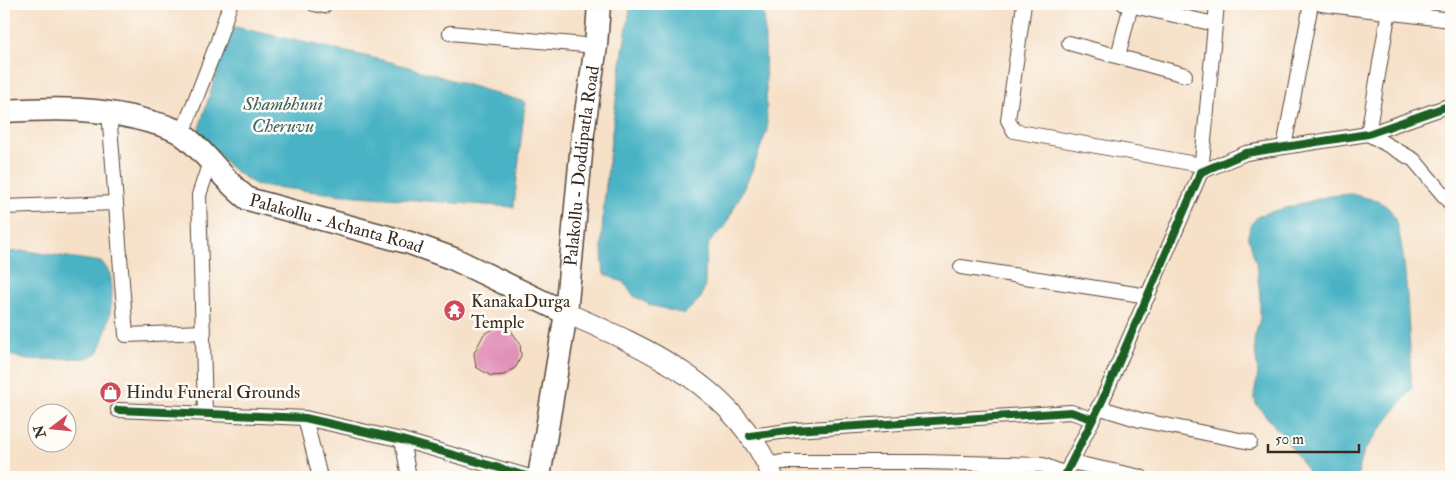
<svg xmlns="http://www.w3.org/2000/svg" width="1455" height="481" font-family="'IM FELL Double Pica',serif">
	<rect width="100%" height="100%" fill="#fdfcf7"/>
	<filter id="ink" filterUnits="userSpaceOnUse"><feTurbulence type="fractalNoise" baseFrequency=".02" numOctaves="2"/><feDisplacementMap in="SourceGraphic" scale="10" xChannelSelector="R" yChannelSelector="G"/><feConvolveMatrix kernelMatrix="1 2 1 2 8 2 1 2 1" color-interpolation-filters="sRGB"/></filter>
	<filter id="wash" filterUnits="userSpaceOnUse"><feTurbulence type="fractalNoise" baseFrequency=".0096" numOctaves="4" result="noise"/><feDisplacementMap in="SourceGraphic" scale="20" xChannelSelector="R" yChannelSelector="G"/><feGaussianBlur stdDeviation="1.12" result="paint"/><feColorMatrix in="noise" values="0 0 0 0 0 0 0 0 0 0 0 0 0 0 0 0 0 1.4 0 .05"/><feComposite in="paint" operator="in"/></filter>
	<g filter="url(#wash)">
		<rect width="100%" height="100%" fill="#f6e0c7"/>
		<g fill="#48b3c5" stroke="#426e72">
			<path d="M631,4H764L767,130L751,173L725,227L709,243L705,265V285L701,298L684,314L650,305L634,296L623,282L604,274C599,239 604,203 608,167C614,112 621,58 631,4Z"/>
			<polygon points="231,26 391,62 525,102 514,207 343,195 256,185 231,168 198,132"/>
			<path d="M1351,194C1362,197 1378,199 1387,207C1410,224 1408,355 1412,388L1364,451L1357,477H1312L1287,441L1256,404L1254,395L1258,374L1254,339L1260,319V296L1256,262L1248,235L1251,225L1257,217L1267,213L1329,196Z"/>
			<path d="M26,251L102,262C105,266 109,271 110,275C116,297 107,333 98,353L86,358L27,360L4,353V252Z"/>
		</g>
		<g id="blocks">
			<polygon fill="#e190b7" points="498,327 509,328 520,343 521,356 516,367 504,375 491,376 476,367 474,353 484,334"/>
		</g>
	</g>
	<g filter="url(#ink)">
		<use href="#blocks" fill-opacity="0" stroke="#574537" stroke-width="1"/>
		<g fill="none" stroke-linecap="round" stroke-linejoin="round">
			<defs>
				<g id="street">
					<polyline points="314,4 324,6"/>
					<polyline points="1024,4 1008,120 1014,131 1201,165"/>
					<polyline points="1124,4 1215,24"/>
					<polyline points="1321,4 1451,20"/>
					<polyline points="1390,4 1368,134 1414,160 1451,204"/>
					<polyline points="450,33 596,46"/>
					<polyline points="1069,43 1185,75"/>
					<polyline points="1118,56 1131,5"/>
					<polyline points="109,112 126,335 204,332"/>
					<polyline points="182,134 217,44 230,4"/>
					<polyline points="1284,147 1311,4"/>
					<polyline points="1201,172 1217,4"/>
					<polyline points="4,207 116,203"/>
					<polyline points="961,267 1148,296"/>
					<polyline points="1098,407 1140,420 1250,442"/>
					<polyline points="118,410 305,418 402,440 530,477"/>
					<polyline points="205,413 199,195 210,162"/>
					<polyline points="305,418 320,477"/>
					<polyline points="750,436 795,430 1071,412 1092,419"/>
					<polyline points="402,440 409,477"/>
					<polyline points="1071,462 1141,477"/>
					<polyline points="767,465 782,462 923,462 1043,465 1066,474"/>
					<polyline points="1064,477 1103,399 1201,172 1246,153 1368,134 1451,105"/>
				</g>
				<path id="secondary" d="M566,313C650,349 735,387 773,477"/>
				<g id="primary">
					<path id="s1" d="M4,111C56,108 100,107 151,122C162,125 174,128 183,135C208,153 223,181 248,199L410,243L454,259L566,313"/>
					<path id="s2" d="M539,477L566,313L583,133L596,46L599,4"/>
				</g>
			</defs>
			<use href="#street" stroke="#574537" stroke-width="16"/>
			<use href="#secondary" stroke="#574537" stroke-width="22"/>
			<use href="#primary" stroke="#574537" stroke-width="25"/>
			<use href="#street" stroke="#fff" stroke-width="14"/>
			<use href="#secondary" stroke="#fff" stroke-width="20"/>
			<use href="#primary" stroke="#fff" stroke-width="22"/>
			<defs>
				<g id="cycleway">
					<polyline points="118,410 305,418 402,440 530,477"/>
					<polyline points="750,436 795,430 1071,412 1092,419"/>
					<polyline points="1064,477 1103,399 1201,172 1246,153 1368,134 1451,105"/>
				</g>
			</defs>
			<use href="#cycleway" stroke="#fdfcf7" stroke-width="11"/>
			<use href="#cycleway" stroke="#1b5e20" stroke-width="8"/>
		</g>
	</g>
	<defs>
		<symbol id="temple-disc" viewBox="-11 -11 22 22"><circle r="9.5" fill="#d1495b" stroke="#fdfcf7"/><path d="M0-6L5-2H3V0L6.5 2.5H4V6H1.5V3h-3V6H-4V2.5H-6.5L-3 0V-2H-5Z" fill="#fff"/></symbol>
		<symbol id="shop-disc" viewBox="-11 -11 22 22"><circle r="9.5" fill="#d1495b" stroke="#fdfcf7"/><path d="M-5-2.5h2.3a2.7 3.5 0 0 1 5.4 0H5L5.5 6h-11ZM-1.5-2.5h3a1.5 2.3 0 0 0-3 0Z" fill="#fff"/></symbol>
	</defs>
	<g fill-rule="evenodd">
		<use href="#temple-disc" x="442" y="298" width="25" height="25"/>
		<use href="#shop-disc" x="98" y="380" width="25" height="25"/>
	</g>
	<g text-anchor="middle" stroke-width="5" stroke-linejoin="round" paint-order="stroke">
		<g font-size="18" fill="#3b2a1e" stroke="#fdfcf7">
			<text dy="6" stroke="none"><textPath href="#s2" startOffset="314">Palakollu - Doddipatla Road</textPath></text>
			<text dy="6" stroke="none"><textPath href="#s1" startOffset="366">Palakollu - Achanta Road</textPath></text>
		</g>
		<g font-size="18" fill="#3b2a1e" stroke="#fdfcf7" text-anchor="start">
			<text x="471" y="307">KanakaDurga<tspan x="471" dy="21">Temple</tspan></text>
			<text x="126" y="398">Hindu Funeral Grounds</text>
		</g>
		<g font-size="19" font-style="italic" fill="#406161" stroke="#fdfcf7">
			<text x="283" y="110">Shambhuni<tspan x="283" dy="22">Cheruvu</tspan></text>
		</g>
	</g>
	<rect width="1455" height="481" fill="none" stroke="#fdfcf7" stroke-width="20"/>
	<g transform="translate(52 428) rotate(254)"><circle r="24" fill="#fdfcf7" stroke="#afa8a0"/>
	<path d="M0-4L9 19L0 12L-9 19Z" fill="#d1495b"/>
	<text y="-8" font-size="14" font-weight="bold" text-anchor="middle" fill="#3b2a1e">N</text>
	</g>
	<path d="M1268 444v8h91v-8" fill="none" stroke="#3b2a1e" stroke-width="2.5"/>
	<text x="1275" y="444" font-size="15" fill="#3b2a1e" stroke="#fdfcf7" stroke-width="4" paint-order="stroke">50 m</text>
</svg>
